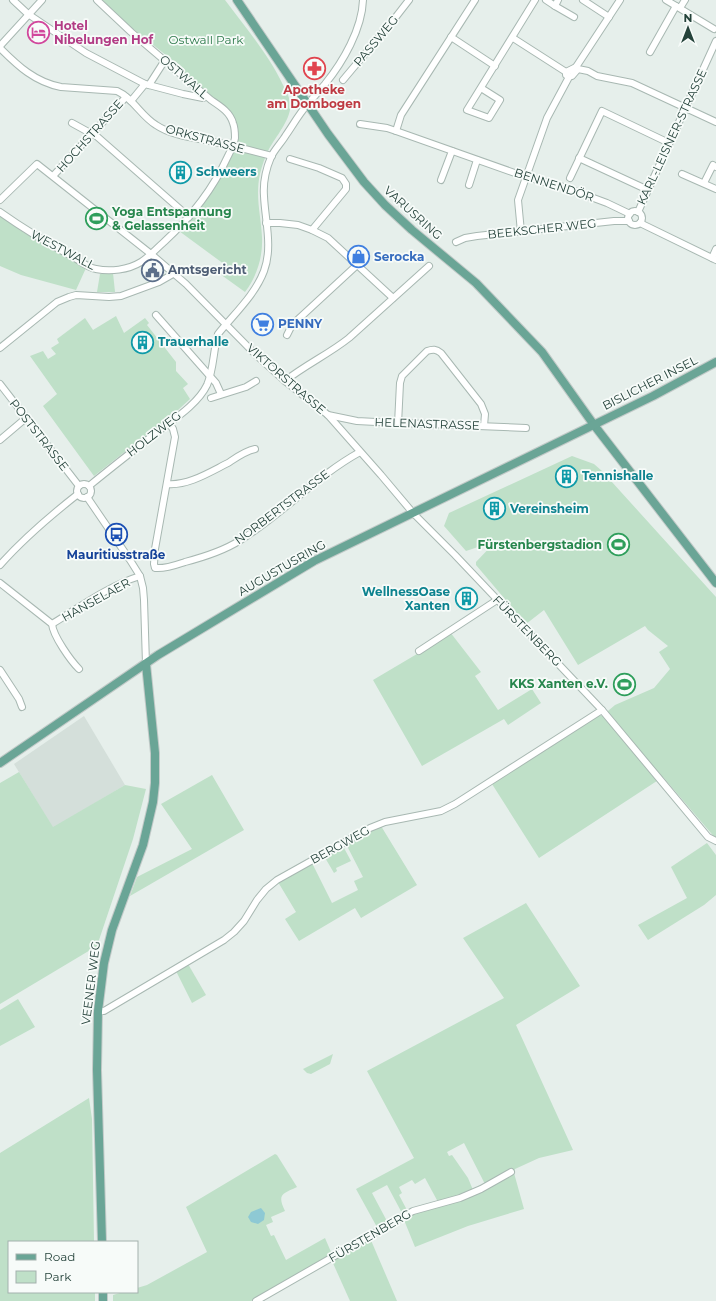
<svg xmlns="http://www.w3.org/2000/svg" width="716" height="1301" font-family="Montserrat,sans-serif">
	<rect width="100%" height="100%" fill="#e6efeb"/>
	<polygon fill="#d4dfda" points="84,716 125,785 53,828 14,764"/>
	<g fill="#bfe0c8">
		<path d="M97,0H225C245,27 269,55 283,85C286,91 289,96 290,102C293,117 276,136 269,149C265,157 262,165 260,174C255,196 261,216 262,237C263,257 257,276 245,292L220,274L228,267L179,231L205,197L235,138L230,115L195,86L172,60Z"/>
		<polygon points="0,216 23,232 86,268 76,290 21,275 0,266"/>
		<polygon points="113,273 115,292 97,292 100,274"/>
		<polygon points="116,316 124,333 145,318 149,323 147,325 176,362 176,371 188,384 183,388 190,399 178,410 94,476 43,406 57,394 30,356 43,351 48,359 56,354 51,348 59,343 57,339 85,318 93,330"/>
		<polygon points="572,456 594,464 602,471 716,597 716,839 663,777 539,858 492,784 598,715 602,716 615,705 654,688 670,669 659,652 668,646 648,630 645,626 578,665 544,610 526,624 476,565 476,562 495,542 492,539 481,546 466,551 444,526 449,513"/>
		<polygon points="450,632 481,672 475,676 498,710 532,689 541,703 508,725 504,719 422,766 373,680 422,651"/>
		<polygon points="19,772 53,827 125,785 146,789 133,839 97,946 0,1004 0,783"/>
		<polygon points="212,775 244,830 130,896 137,877 192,849 161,804"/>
		<polygon points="381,826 417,885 361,918 355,908 299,941 285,919 296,912 278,882 312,863 332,903 358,890 354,881 363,877 346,844"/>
		<polygon points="707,843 716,855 716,895 704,905 648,940 638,925 687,898 671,867"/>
		<polygon points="342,846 344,848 351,861 336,868 337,871 334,873 324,856"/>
		<polygon points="526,903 580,986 516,1025 573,1150 539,1158 515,1169 514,1173 524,1209 468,1226 415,1247 404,1220 414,1214 487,1188 464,1143 447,1152 449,1156 452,1155 468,1178 473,1190 438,1202 425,1178 415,1184 412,1180 399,1187 402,1193 399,1195 408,1212 403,1215 387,1185 372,1193 388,1223 378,1229 356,1189 414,1158 367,1071 504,998 463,938"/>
		<polygon points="188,964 206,995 192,1003 176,971"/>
		<polygon points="18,999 35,1027 0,1046 0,1010"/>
		<polygon points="333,1054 330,1064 311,1074 307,1073 303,1069"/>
		<polygon points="89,1098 92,1119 94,1242 9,1242 9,1292 95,1292 95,1301 0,1301 0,1153"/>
		<path d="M275,1154L277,1155L297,1187C282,1194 277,1194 285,1211L271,1217L273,1222L266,1225L271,1236L274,1235L286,1260L325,1238L331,1252L330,1256L251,1301H113V1295L123,1292H137V1288L147,1285L207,1252L186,1207Z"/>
		<polygon points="370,1238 397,1301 350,1301 332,1261"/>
	</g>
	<polygon fill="#8ec9d4" points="261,1208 265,1213 264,1220 258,1224 251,1222 248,1217 251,1212"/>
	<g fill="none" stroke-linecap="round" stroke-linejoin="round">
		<defs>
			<g id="minor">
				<polyline points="13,0 28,14 86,53 145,84 183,94 203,98"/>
				<polyline points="546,0 555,6 558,0"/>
				<polyline points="583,0 609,17"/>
				<polyline points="666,0 714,29"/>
				<polyline points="555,6 574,17"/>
				<polyline points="680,8 685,0"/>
				<polyline points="451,37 495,66"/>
				<polyline points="513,38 566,72"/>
				<polyline points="0,46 42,0"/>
				<path d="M0,48C18,66 35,82 61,87L117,91C133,98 141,116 156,125C172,136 196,138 215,142C234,146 253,151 272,156"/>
				<polyline points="650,52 676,6"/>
				<polyline points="576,67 620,0"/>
				<polyline points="578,69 588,71 597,76 632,83 716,122"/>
				<polyline points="343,80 395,18 409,0"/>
				<polyline points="149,85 165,60"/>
				<polyline points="481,88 500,100 489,118 467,110 535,0"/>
				<polyline points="131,101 145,84"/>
				<polyline points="72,123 92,134"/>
				<polyline points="360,124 387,128 396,131 526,177 564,187 607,203 630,214"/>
				<polyline points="396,131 401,115 475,0"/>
				<polyline points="93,133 189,217"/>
				<polyline points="579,158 648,190"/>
				<polyline points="290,159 319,168 342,178 346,184 346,189 312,230"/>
				<polyline points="682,174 716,189"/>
				<polyline points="53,176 126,97"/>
				<polyline points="570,178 602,111 669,143"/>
				<polyline points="441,180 452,151"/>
				<polyline points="704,183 713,165 716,167"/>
				<polyline points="469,185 477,160"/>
				<polyline points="0,200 37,164 151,254 186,284 255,354 285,381 328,415 381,475 413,513 455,555 602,710 708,837 716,841"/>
				<circle cx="635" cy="218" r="7"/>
				<path d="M0,212C24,229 49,244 75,258C81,262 89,268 96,269C110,272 128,270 141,262C149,257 156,249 164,242C190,218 212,191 227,158C230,152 234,145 235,138C235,134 235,128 233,123C230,112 220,106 211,100L131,32L97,0"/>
				<polyline points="638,212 716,41"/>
				<polyline points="266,223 280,223 298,225 312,230 328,238 393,298"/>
				<polyline points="640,223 716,260"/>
				<polyline points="521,232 518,200 547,118 569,77 572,76 578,69 576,67 566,72 566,75 569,77"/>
				<polyline points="456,242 465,238 477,236 614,221 629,221"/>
				<polyline points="712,258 716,249"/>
				<polyline points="156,315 216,383 221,394"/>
				<polyline points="287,335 292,325 357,265"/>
				<polyline points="0,348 57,302 69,297 76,295 109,297 121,296 159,282 173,274"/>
				<path d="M285,381C305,365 329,354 349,338L429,266"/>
				<polyline points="0,384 79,486"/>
				<polyline points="211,398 246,387 256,381"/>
				<polyline points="328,415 357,421 376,422 526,428"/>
				<path d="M169,423L173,429L175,437L155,549L154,564L155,568C166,569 176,565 185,562C204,557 223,551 239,541C282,515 316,476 360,452"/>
				<path d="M398,424L400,383L402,376L427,351C433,349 436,349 441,353L481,404L485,414L484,426"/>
				<polyline points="0,440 26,418"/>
				<path d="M167,484C188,486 210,472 228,463C237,457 245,451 255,449"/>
				<circle cx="84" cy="491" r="7"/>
				<path d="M89,486C111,468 134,450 156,433C173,420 198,404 207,385C214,369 213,351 218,334C234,314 255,295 264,271C273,247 265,220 264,196C263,183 266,169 271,157C274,150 282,142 286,135C293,125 299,114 307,105C313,98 319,91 325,84C343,62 362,29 363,0"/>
				<polyline points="87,497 130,560 140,576 143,588 144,600 146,664"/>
				<path d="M0,565C24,538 50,516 78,494"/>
				<path d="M0,583L52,624C53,636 71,661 79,669"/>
				<path d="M52,624C80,607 108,586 140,576"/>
				<polyline points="419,651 497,600"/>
				<polyline points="0,670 19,699 22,707"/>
				<polyline points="98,1011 104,1011 224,940 234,932 244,921 257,900 266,889 277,880 370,828 385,822 441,811 455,804 602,710"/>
				<polyline points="256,1301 413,1211 460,1198 481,1189 511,1172"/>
			</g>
			<g id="major">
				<polyline points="237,0 328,134 364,182 385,205 412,230 476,283 542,352 594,425 716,583"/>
				<polyline points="0,763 158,655 314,561 653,396 716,362"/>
				<polyline points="102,1242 97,1070 98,1011 104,963 112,930 143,845 153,802 155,783 155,753 146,664"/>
				<polyline points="103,1292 103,1301"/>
			</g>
		</defs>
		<use href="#minor" stroke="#a8b8b2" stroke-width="8"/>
		<use href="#major" stroke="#c2cac8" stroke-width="10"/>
		<use href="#minor" stroke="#fff" stroke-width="6"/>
		<use href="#major" stroke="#6aa596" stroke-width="8"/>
	</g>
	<defs>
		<symbol id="hotel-ring" viewBox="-11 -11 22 22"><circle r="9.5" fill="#f7fbf9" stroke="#d1479c" stroke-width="1.5"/><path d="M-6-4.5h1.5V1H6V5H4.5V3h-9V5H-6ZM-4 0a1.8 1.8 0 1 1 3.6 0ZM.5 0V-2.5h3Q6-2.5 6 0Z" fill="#d1479c"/></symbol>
		<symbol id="pharmacy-ring" viewBox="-11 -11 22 22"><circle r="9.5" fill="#f7fbf9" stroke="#e0444e" stroke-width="1.5"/><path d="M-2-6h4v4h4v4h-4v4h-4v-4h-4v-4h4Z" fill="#e0444e"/></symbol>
		<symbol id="building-ring" viewBox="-11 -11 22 22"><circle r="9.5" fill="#f7fbf9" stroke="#0f9aa8" stroke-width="1.5"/><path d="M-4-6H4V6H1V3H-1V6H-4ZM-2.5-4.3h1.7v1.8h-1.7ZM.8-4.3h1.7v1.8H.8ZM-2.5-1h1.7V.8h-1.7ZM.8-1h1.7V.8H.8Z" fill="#0f9aa8"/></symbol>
		<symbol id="stadium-ring" viewBox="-11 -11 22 22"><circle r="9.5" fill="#f7fbf9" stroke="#2e9e5b" stroke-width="1.5"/><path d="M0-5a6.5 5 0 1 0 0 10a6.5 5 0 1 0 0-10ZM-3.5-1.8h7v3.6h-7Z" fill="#2e9e5b"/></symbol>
		<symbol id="shop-ring" viewBox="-11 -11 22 22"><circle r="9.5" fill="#f7fbf9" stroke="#3f7fe0" stroke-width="1.5"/><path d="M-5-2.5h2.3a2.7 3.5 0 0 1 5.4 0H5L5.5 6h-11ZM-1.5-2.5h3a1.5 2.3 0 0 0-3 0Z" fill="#3f7fe0"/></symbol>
		<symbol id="civic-ring" viewBox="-11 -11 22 22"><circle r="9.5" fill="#f7fbf9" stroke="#5c6f8a" stroke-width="1.5"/><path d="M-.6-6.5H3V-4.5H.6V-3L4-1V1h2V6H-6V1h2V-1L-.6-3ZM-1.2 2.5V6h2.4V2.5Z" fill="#5c6f8a"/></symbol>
		<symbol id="supermarket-ring" viewBox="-11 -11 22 22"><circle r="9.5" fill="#f7fbf9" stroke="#3f7fe0" stroke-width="1.5"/><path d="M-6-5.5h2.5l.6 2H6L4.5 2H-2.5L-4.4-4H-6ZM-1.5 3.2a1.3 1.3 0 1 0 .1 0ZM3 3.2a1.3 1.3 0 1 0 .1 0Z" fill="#3f7fe0"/></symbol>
		<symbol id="bus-ring" viewBox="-11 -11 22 22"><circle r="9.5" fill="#f7fbf9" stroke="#1a4fb4" stroke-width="1.5"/><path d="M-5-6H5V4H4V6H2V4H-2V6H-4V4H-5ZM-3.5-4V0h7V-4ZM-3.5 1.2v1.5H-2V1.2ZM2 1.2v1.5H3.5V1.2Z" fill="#1a4fb4"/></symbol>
	</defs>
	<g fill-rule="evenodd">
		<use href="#hotel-ring" x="26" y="20" width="25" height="25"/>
		<use href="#pharmacy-ring" x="302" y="56" width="25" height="25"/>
		<use href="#building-ring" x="168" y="160" width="25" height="25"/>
		<use href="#stadium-ring" x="84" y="206" width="25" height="25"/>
		<use href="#shop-ring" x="346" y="244" width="25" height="25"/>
		<use href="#civic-ring" x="140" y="258" width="25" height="25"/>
		<use href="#supermarket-ring" x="250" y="312" width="25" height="25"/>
		<use href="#building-ring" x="130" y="330" width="25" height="25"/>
		<use href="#building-ring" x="554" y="464" width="25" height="25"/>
		<use href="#building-ring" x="482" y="496" width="25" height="25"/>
		<use href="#bus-ring" x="104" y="522" width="25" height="25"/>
		<use href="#stadium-ring" x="606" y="532" width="25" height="25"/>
		<use href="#building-ring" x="454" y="586" width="25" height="25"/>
		<use href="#stadium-ring" x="612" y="672" width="25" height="25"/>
	</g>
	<g text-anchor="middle" stroke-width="3.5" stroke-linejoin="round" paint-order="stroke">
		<g font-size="12" font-weight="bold" fill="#b23c85" stroke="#f7fbf9" text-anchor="start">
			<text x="54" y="30">Hotel<tspan x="54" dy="14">Nibelungen Hof</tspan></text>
		</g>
		<g font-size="12" fill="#2d7a4b" stroke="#f7fbf9">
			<text x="206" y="44">Ostwall Park</text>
		</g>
		<g font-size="12" fill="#24423a" stroke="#f7fbf9">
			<text transform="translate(376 41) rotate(-50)" y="4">PASSWEG</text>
			<text transform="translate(184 77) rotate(41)" y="4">OSTWALL</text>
			<text transform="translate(90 136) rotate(-48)" y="4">HOCHSTRASSE</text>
			<text transform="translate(672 137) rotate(-65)" y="4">KARL-LEISNER-STRASSE</text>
			<text transform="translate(205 139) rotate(15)" y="4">ORKSTRASSE</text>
			<text transform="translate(554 185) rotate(18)" y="4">BENNENDÖR</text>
			<text transform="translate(413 213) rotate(42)" y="4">VARUSRING</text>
			<text transform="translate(542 229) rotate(-6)" y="4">BEEKSCHER WEG</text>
			<text transform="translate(63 250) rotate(28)" y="4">WESTWALL</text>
			<text transform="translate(286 379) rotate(41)" y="4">VIKTORSTRASSE</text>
			<text transform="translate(650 383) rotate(-27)" y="4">BISLICHER INSEL</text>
			<text transform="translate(427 424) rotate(2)" y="4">HELENASTRASSE</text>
			<text transform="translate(154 434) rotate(-38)" y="4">HOLZWEG</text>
			<text transform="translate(39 435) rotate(52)" y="4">POSTSTRASSE</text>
			<text transform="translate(282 507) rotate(-37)" y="4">NORBERTSTRASSE</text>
			<text transform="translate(282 568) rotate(-30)" y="4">AUGUSTUSRING</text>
			<text transform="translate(96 600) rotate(-29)" y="4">HANSELAER</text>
			<text transform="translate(527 631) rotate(46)" y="4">FÜRSTENBERG</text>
			<text transform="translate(340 845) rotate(-29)" y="4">BERGWEG</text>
			<text transform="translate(91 983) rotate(-83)" y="4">VEENER WEG</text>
			<text transform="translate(370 1236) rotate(-30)" y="4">FÜRSTENBERG</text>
		</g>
		<g font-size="12" font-weight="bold" fill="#be3a42" stroke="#f7fbf9">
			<text x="314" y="94">Apotheke<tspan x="314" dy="14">am Dombogen</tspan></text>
		</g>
		<g font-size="12" font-weight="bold" fill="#0d838f" stroke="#f7fbf9" text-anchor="start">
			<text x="196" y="176">Schweers</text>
			<text x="158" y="346">Trauerhalle</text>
			<text x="582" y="480">Tennishalle</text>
			<text x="510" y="513">Vereinsheim</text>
			<text x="450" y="596" text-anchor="end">WellnessOase<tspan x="450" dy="14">Xanten</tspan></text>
		</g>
		<g font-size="12" font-weight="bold" fill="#27864d" stroke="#f7fbf9" text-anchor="end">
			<text x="112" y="216" text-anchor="start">Yoga Entspannung<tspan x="112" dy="14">&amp; Gelassenheit</tspan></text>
			<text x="602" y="549">Fürstenbergstadion</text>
			<text x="608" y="688">KKS Xanten e.V.</text>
		</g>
		<g font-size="12" font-weight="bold" fill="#366cbe" stroke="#f7fbf9" text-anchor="start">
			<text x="374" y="261">Serocka</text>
			<text x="278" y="328">PENNY</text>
		</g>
		<g font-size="12" font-weight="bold" fill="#4e5e75" stroke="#f7fbf9" text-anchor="start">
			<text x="168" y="274">Amtsgericht</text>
		</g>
		<g font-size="12" font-weight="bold" fill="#164399" stroke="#f7fbf9">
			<text x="116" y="559">Mauritiusstraße</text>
		</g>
	</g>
	<rect x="8" y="1241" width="130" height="52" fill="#f7fbf9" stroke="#a3b1ad"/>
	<rect x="16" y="1254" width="20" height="6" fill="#6aa596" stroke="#a3b1ad"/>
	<text x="44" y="1261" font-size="12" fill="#24423a">Road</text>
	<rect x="16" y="1271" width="20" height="12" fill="#bfe0c8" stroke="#a3b1ad"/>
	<text x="44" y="1281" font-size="12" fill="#24423a">Park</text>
	<g transform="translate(688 28)" stroke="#f7fbf9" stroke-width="3" paint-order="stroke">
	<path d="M0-3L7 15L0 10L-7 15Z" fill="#24423a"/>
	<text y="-6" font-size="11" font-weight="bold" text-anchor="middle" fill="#24423a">N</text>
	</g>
</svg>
